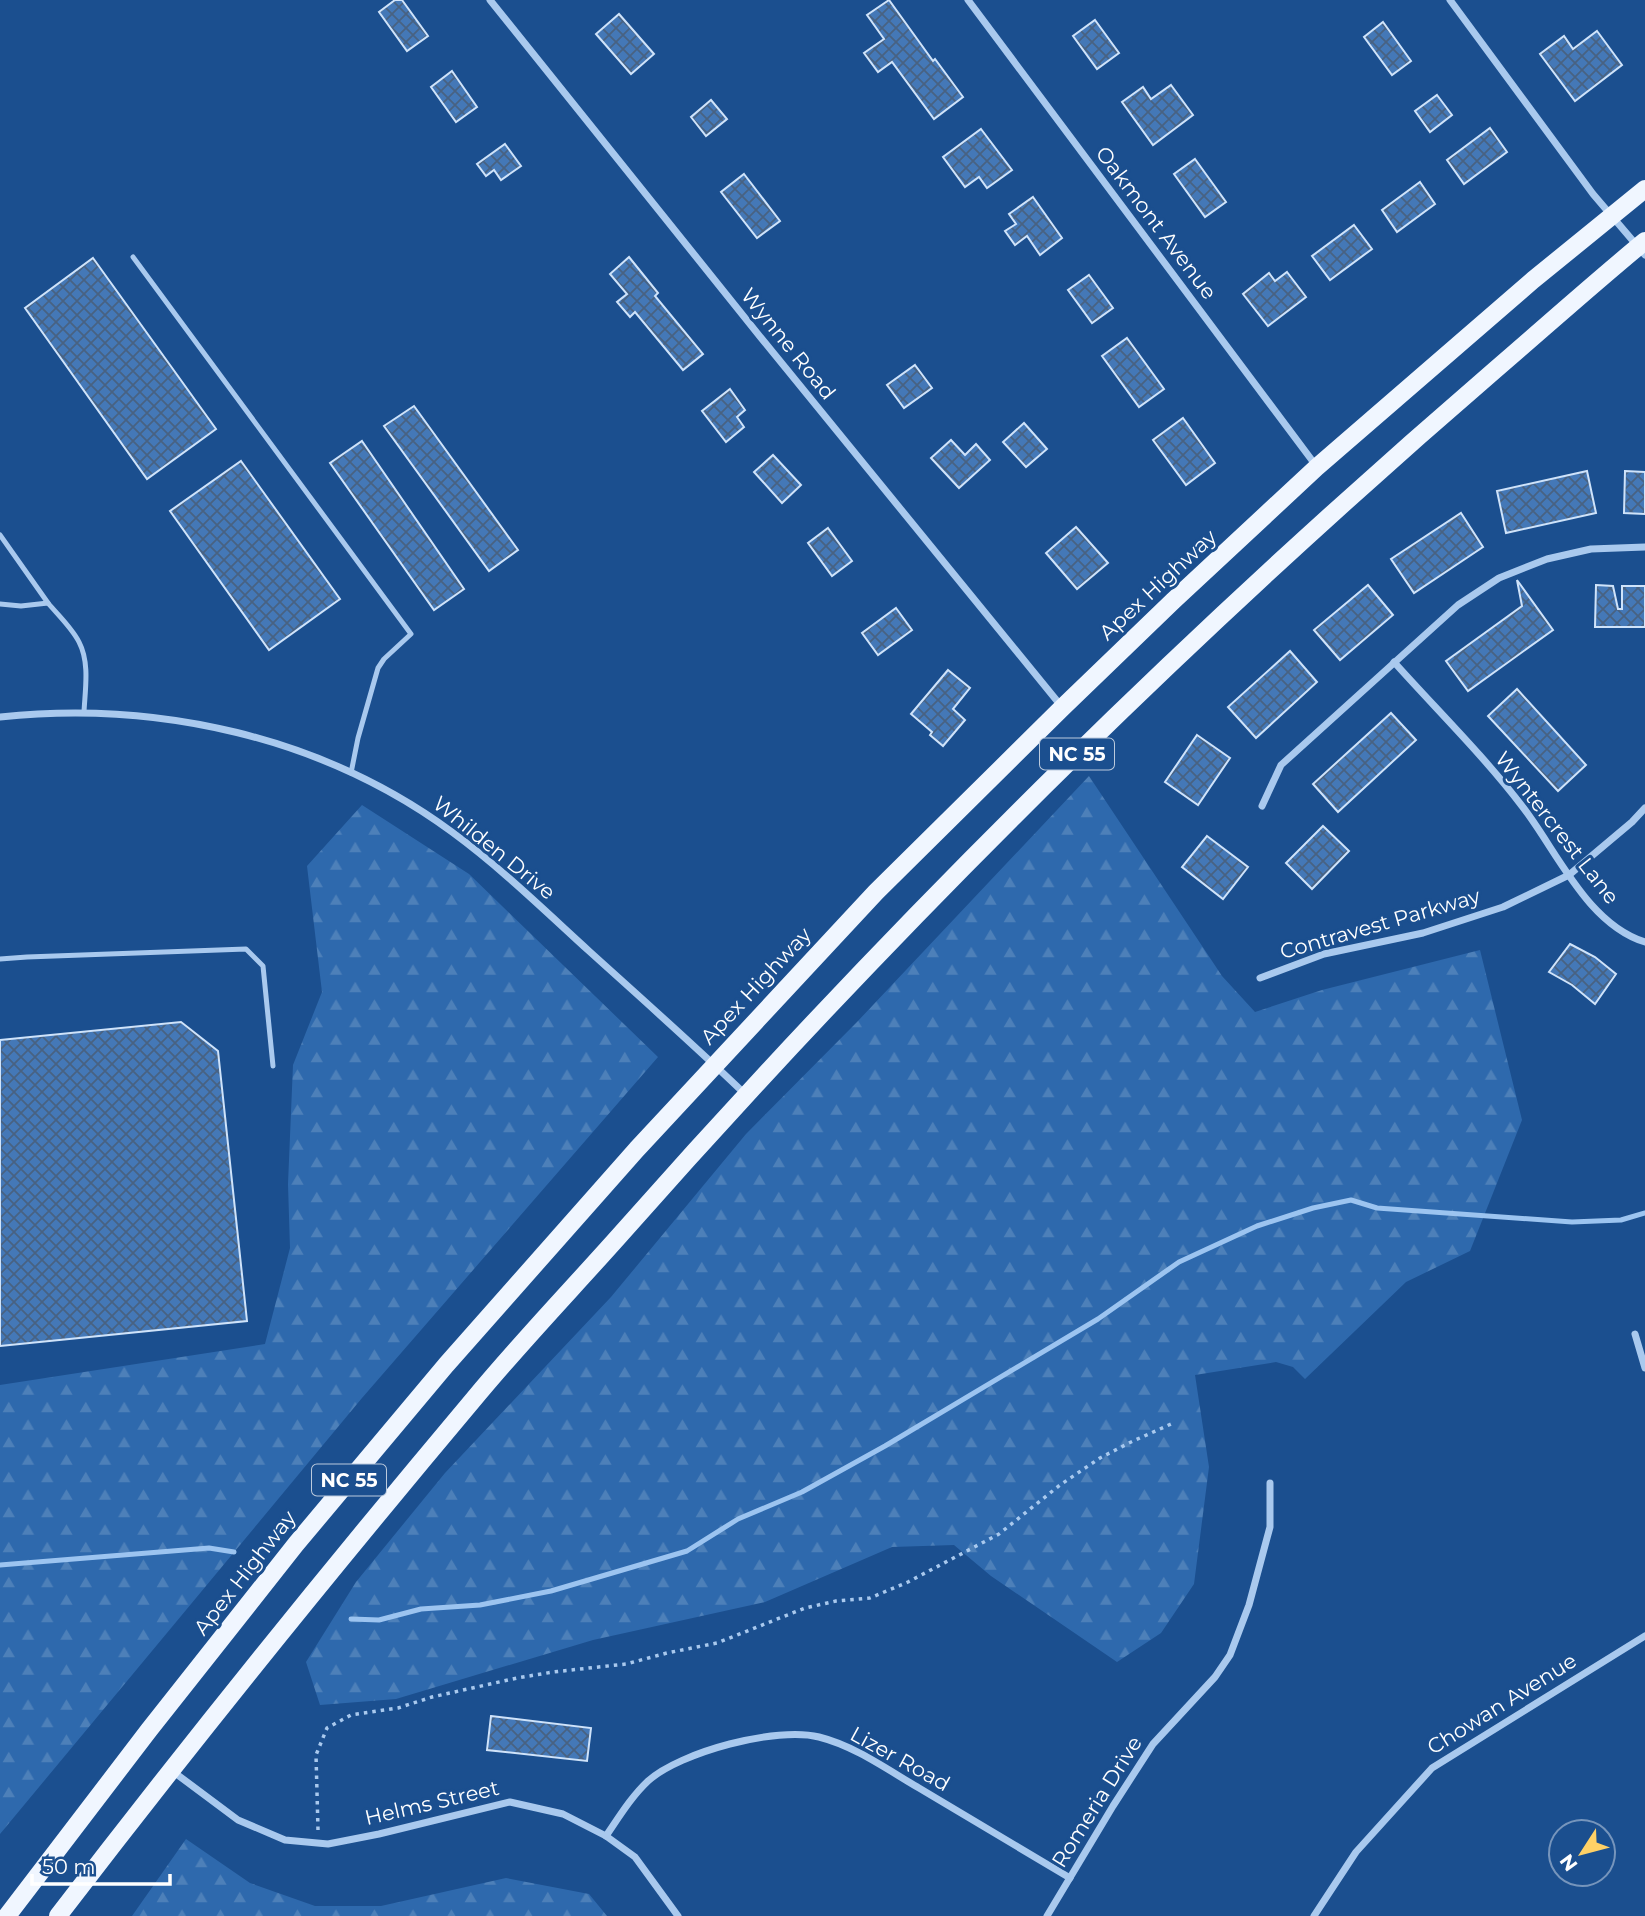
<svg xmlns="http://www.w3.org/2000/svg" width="1645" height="1916" font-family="Montserrat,sans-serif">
	<defs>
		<pattern id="forest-firs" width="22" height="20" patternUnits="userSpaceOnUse" patternTransform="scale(1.75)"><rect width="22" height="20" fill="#2e69ad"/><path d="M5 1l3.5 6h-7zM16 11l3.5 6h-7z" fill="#4d80b9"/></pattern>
		<pattern id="building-cross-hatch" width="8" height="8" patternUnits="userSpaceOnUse" patternTransform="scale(1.75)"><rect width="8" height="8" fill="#4478b7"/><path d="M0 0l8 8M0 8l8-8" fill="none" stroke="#486282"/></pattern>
	</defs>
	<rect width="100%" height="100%" fill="#1b4f8f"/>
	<g fill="url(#forest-firs)">
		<polygon points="1089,776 1222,976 1255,1012 1322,990 1480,950 1522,1120 1470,1251 1406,1282 1305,1379 1293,1367 1276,1362 1195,1375 1209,1467 1194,1584 1161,1633 1117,1662 991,1576 954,1545 892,1547 765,1602 593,1640 396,1699 320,1705 306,1662 356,1582 445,1473 611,1297 746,1134 857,1022"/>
		<polygon points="362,805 469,874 658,1057 362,1398 0,1834 0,1385 265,1344 290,1248 288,1184 293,1065 322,992 307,866"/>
		<polygon points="186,1839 250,1883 315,1906 381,1906 506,1878 589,1894 607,1916 132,1916"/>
	</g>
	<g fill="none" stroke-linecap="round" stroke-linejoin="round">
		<g stroke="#9cc4f0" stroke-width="5">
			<polyline points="0,1565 209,1548 234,1552"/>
			<polyline points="351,1619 379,1620 421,1609 480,1605 551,1591 687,1551 738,1519 802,1492 885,1446 1098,1319 1179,1262 1257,1226 1313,1208 1351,1200 1377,1208 1572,1222 1621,1220 1645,1213"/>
		</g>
	</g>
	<g fill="url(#building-cross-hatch)" stroke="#cfe3fa" stroke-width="2">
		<polygon points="395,0 402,0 428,36 407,51 379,12"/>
		<polygon points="889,0 933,61 935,59 963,97 934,119 892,62 878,72 864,53 884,39 867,15"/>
		<polygon points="619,14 654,54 631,74 596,34"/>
		<polygon points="1095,20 1119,53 1097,69 1073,36"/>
		<polygon points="1383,22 1411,61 1392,75 1364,37"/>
		<polygon points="1597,31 1622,65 1575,101 1540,54 1564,36 1573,49"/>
		<polygon points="452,71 477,107 456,122 431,87"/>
		<polygon points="1171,85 1193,115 1153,145 1122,102 1143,87 1151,99"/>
		<polygon points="1437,95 1452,115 1430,132 1415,111"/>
		<polygon points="711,100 727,119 706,136 691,117"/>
		<polygon points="1490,128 1507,152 1464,184 1447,160"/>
		<polygon points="981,129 1012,170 987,188 979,177 965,187 943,157"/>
		<polygon points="505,144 521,166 501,180 494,170 486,176 477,164"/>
		<polygon points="1195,159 1226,202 1205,217 1174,174"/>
		<polygon points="744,174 780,221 757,238 721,192"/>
		<polygon points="1420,182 1435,204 1397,232 1382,210"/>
		<polygon points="1033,197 1062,238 1040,255 1027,236 1015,245 1005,231 1016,224 1009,214"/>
		<polygon points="1354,225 1372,249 1330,280 1312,256"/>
		<polygon points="629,257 658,293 655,296 703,354 683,370 635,312 630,317 617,302 627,294 610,274"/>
		<polygon points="93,258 216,429 147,479 25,308"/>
		<polygon points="1287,272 1306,297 1268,326 1243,294 1269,273 1275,281"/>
		<polygon points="1089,275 1113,308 1092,323 1068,290"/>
		<polygon points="1127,338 1164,389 1139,407 1102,356"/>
		<polygon points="915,365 932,388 904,408 887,385"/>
		<polygon points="730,389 745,410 737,417 744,427 726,442 702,411"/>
		<polygon points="414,406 518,550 489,571 384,426"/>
		<polygon points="1183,418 1215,463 1186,485 1153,440"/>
		<polygon points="1024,423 1047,449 1026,467 1003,442"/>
		<polygon points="951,440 965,455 976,444 990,460 959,488 931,458"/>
		<polygon points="362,441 464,589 434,610 330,463"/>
		<polygon points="773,455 801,485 782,503 754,472"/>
		<polygon points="241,461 340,599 269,650 170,511"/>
		<polygon points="1587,471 1596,513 1506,533 1497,491"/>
		<polygon points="1625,471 1645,472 1645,514 1624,513"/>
		<polygon points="1461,513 1483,547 1414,593 1391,559"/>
		<polygon points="1076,527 1108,563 1077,589 1046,553"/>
		<polygon points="828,528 852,561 832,576 808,543"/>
		<polygon points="1517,580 1553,630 1468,691 1446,661 1522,606"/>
		<polygon points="1368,585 1393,615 1340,660 1314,630"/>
		<polygon points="1596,585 1613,586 1618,609 1622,609 1622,586 1645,586 1645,627 1595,627"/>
		<polygon points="896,608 912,630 878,655 862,633"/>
		<polygon points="1290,651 1317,682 1256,738 1228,707"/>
		<polygon points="948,670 970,688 953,709 965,720 943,746 930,735 932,732 911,714"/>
		<polygon points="1517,689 1586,765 1558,791 1488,716"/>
		<polygon points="1391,713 1416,740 1338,812 1313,784"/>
		<polygon points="1197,735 1230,758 1198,805 1165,782"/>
		<polygon points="1323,826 1349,851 1312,889 1286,863"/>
		<polygon points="1207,836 1248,867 1223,899 1182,867"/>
		<polygon points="1570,944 1595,957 1616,974 1595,1004 1572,985 1549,972"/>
		<polygon points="181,1022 218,1051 247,1321 0,1346 0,1040"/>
		<polygon points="491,1716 591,1728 587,1761 487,1750"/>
	</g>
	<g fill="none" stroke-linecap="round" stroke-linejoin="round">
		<polyline stroke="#a9c9ee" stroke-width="3.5" stroke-dasharray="3.5 5" stroke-linecap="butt" points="318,1830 316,1755 327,1728 351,1715 398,1708 432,1697 517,1678 553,1672 626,1664 667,1653 717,1643 805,1608 836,1601 870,1598 908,1582 999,1534 1060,1485 1100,1458 1131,1442 1171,1424"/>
		<g stroke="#a9c9ee" stroke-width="5">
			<polyline points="133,257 411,634 384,659 378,668 358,738 351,773"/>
			<polyline points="0,535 48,603"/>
			<path d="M0,604L21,606L48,603C58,615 72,628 79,642C90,663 85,690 84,712"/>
			<polyline points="0,959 27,957 246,949 263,966 273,1066"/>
		</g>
		<g stroke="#a9c9ee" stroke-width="7">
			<polyline points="490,0 762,339 1062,707"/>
			<polyline points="968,0 1317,467"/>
			<polyline points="1450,0 1593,194 1645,255"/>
			<path d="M1394,662C1436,709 1483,755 1522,806C1557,851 1587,924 1645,942"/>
			<path d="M0,717C158,700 323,737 452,832C501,868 544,910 589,951C641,998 694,1045 745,1094"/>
			<polyline points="1262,806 1281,765 1458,605 1499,578 1547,559 1591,549 1645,547"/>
			<polyline points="1260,978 1324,954 1423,933 1503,907 1569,875 1632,822 1645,808"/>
			<polyline points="1635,1334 1645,1368"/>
			<polyline points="171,1770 238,1820 285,1840 328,1844 379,1834 510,1802 563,1814 606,1836 635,1857 678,1916"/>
			<path d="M606,1836C619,1817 631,1797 648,1781C680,1752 777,1726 819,1737C855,1746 888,1770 919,1788C969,1818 1019,1848 1070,1878"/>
			<polyline points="1047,1916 1113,1806 1153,1744 1215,1677 1230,1655 1249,1605 1270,1527 1270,1483"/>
			<polyline points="1314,1916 1356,1852 1432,1768 1645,1636"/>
		</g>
		<g stroke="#f0f6ff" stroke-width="18">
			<polyline points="7,1916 149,1730 296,1544 446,1365 637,1149 876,892 1062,708 1173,601 1317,467 1533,280 1645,189"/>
			<path d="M58,1916C192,1741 331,1569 473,1400C520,1343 571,1290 620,1235C892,927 1184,638 1495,370C1545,327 1594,283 1645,241"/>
		</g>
	</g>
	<g text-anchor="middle" stroke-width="6" stroke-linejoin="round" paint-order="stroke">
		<g fill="#1b4f8f" stroke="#bbcadd" stroke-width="2">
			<rect x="1040" y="738.5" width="74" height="31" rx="5"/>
			<rect x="312" y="1464.5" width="74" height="31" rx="5"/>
		</g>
		<g font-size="19" font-weight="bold" fill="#fff">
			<text x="1077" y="761">NC 55</text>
			<text x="349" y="1487">NC 55</text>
		</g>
		<g font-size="21" fill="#fff" stroke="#1b4f8f">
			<text transform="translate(1156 223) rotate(53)" y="7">Oakmont Avenue</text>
			<text transform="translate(788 344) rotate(51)" y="7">Wynne Road</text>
			<text transform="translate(1158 585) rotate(-43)" y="7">Apex Highway</text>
			<text transform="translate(1557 828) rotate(52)" y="7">Wyntercrest Lane</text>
			<text transform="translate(494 848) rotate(39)" y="7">Whilden Drive</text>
			<text transform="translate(1380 924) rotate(-16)" y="7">Contravest Parkway</text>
			<text transform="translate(756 986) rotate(-47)" y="7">Apex Highway</text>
			<text transform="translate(245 1573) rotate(-52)" y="7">Apex Highway</text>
			<text transform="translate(1502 1704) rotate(-32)" y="7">Chowan Avenue</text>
			<text transform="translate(900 1759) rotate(29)" y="7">Lizer Road</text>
			<text transform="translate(1097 1802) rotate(-58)" y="7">Romeria Drive</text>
			<text transform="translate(432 1803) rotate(-13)" y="7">Helms Street</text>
		</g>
	</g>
	<g transform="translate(1582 1853) rotate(234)"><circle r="33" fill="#1b4f8f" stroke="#7695bc" stroke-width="2"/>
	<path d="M0-5L12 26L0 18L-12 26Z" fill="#ffd166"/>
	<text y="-10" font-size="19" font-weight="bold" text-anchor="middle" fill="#ffffff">N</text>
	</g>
	<path d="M32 1874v10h138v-10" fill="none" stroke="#ffffff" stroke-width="3.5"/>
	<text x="42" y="1874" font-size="21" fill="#ffffff" stroke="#1b4f8f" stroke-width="5" paint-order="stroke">50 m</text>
</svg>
